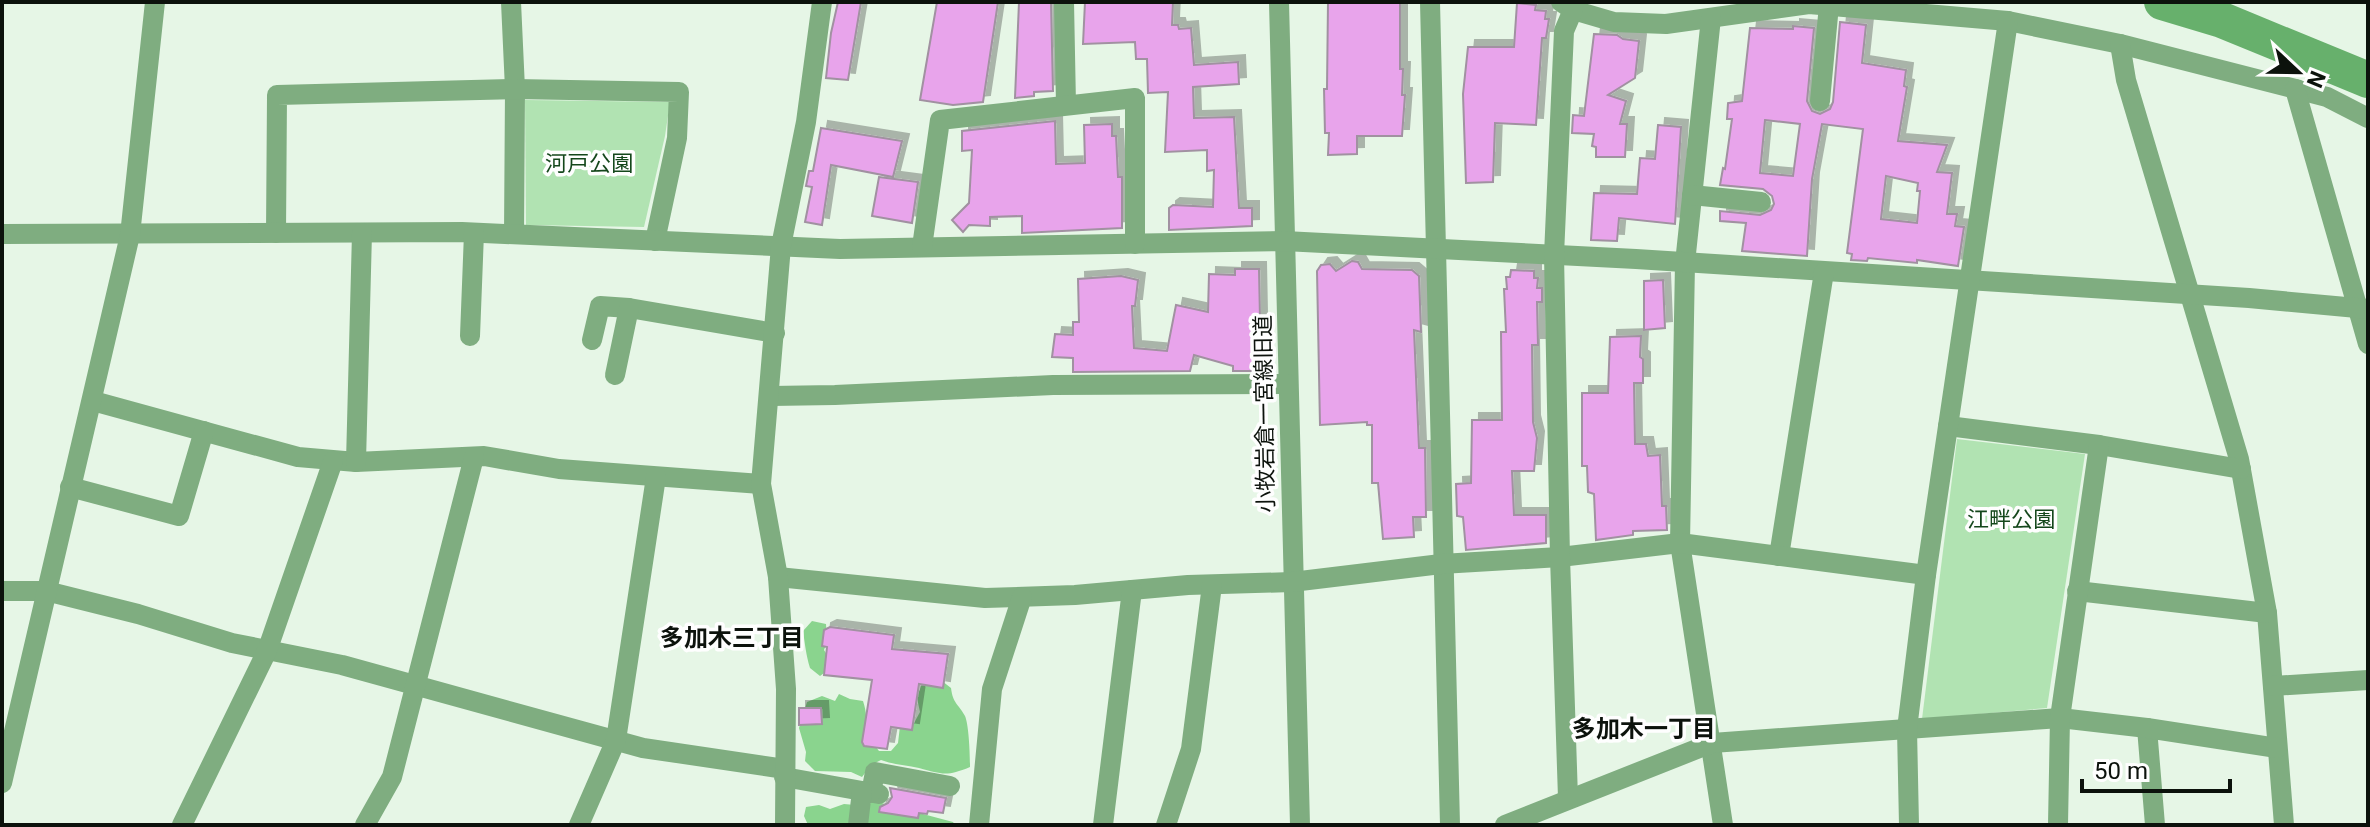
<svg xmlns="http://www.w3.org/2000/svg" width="2370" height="827" font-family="Roboto,'Noto Sans JP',sans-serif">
	<defs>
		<filter id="shadow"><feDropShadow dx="7" dy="-7" stdDeviation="0" flood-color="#0004"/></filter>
	</defs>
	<rect width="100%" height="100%" fill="#e6f6e6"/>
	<g fill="#b1e3b2">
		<polygon points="525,100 670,102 665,136 644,227 526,225"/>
		<polygon points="1957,439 2085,454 2047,708 1922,719"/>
	</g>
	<g fill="#8ad48e">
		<path d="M812,621L826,624L827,642L824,650L829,658L824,673L820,676L810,668C806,655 805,644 803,631Z"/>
		<path d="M923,680L942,681L951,688C953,704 958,703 965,716C969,725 970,756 970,767C946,777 942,774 919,768C907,765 895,765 881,760L871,765L862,777L851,772L815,771L805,761L806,752L799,728L807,702L822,696L835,701L839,694L850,699L863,701C871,725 859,726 879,751H891L898,743L900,726L914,723L920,712L917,698Z"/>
		<polygon points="874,801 953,822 955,825 859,825 850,823 848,825 808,825 804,816 806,807 819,805 830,809 844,804 866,806"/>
	</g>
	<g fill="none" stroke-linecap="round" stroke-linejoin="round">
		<polyline stroke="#67b06c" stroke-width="36" points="2162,2 2222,20 2368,80"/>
	</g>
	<g fill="#e8a4eb" stroke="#a191a1" stroke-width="2" fill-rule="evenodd" filter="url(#shadow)">
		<polygon points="838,2 861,2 848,80 826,78 831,33"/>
		<polygon points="937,2 998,2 983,102 953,105 920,100"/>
		<polygon points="1019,2 1051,2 1053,91 1034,92 1034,96 1015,98"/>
		<polygon points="1085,2 1173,2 1172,25 1178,25 1179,29 1191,28 1194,65 1238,62 1239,84 1193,87 1194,118 1234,117 1239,208 1252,208 1252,226 1169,230 1169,208 1173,205 1213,207 1214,170 1207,171 1207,150 1165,152 1168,92 1148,93 1147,59 1136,59 1135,42 1083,44"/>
		<polygon points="1328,2 1400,2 1400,69 1403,69 1402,95 1405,95 1402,136 1357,136 1357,154 1328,155 1329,133 1325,133 1324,89 1327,89"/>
		<polygon points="1517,3 1536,5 1535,10 1546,11 1545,19 1549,19 1546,38 1542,38 1536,125 1495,123 1493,182 1466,183 1463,94 1468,47 1514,47"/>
		<path d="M1840,22L1866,25L1862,63L1906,70L1904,86L1907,87L1898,141L1947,145L1937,172L1952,173L1947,214H1957L1955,226L1964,227L1958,266L1917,260V263L1868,258L1867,261L1851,260L1852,254L1847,253L1863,129L1822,124L1812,179L1807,256L1742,251L1746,223L1720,221V211L1760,215L1771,210L1774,204L1772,196L1763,189L1720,185L1723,168L1725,169L1732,119H1727L1728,103L1742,101L1750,28L1793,29V26L1814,28L1807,101L1812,111L1820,114L1830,109L1833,102ZM1765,120L1800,124L1793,176L1760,173ZM1886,176L1918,183L1917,191H1920L1917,223L1881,219Z"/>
		<polygon points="1594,34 1617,35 1623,39 1639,41 1635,78 1608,95 1626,101 1620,124 1627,124 1625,157 1596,157 1596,147 1592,146 1594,134 1572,133 1573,115 1584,116"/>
		<polygon points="1055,121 1056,164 1085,163 1084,125 1112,124 1112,136 1116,136 1118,177 1122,177 1122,228 1022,233 1022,216 990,217 990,226 969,225 963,232 952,220 969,203 972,150 962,151 962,131"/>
		<polygon points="1658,125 1681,127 1675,224 1619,218 1617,241 1591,240 1594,193 1637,194 1640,158 1655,159"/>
		<polygon points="821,128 902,141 893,177 831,165 822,225 805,222 812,187 806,186 809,171 813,171"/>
		<polygon points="879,177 918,182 912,223 872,216"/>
		<polygon points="1352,261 1358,262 1362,269 1412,270 1419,276 1421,332 1414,330 1419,448 1425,448 1426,517 1413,517 1414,537 1383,539 1378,483 1372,483 1372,425 1367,425 1367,422 1320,425 1317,271 1321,265 1330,264 1336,271"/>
		<polygon points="1235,269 1259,269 1261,371 1233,371 1233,366 1194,355 1190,371 1073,372 1073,358 1052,357 1055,334 1073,335 1073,322 1079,322 1078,279 1121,276 1138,280 1135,306 1132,306 1134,348 1167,351 1176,305 1208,312 1209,274 1235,275"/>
		<polygon points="1511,270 1534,271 1534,278 1538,278 1537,288 1542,288 1542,302 1537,302 1538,345 1532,345 1533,422 1537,438 1534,471 1512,471 1514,515 1546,515 1546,543 1466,550 1463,517 1457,516 1456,484 1471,483 1472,420 1502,420 1501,332 1506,332 1504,289 1507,289 1506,277 1510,277"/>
		<polygon points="1663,280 1665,328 1644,330 1644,281"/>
		<polygon points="1641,336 1640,357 1643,359 1643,383 1634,383 1635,444 1646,444 1648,456 1660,455 1662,506 1666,506 1667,530 1633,531 1633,535 1596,540 1594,494 1588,492 1587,466 1582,466 1582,393 1608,393 1610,337"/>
		<polygon points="830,627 894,635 892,649 948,654 943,688 919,684 912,730 891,727 887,749 864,746 862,742 872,680 824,675 827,647 822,646 824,630"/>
		<polygon points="799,708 821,708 822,724 799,725"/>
		<polygon points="890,788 946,798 943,813 928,811 927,814 919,813 918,818 879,812 880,807 888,803 892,797"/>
	</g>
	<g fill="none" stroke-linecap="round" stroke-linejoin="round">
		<g stroke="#7fad80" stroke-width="20">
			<polyline points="511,2 515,89 514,234"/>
			<polyline points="1064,2 1066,105"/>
			<polyline points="1279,2 1300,825"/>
			<polyline points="1430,2 1450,825"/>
			<polyline points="1561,2 1573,10 1614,22 1666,24 1809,4 2008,21 2120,44 2327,97 2368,118"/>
			<polyline points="1711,18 1685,263 1680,543 1723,825"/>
			<polyline points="2120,44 2126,80 2239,459 2267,613 2284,825"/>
			<polyline points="2295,89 2368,344"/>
			<polyline points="1820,101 1829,5"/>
			<polyline points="1692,195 1761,202"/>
			<polyline points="276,233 277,95 515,89 679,92 677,138 655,241"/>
			<polyline points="2,234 462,232 840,249 1284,241 1636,259 2249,298 2368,309"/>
			<polyline points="922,247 940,120 1135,98 1135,244"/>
			<polyline points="470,336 474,233"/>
			<polyline points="592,340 600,306 629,308 775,333"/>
			<polyline points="615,375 629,308"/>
			<polyline points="771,396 835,395 1053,385 1288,384"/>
			<polyline points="93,401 298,457 356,462 484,456 559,469 761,484"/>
			<polyline points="1948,426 2099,445 2241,469"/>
			<polyline points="356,462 362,233"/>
			<polyline points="70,487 179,516 204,431"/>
			<polyline points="1779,556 1824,272"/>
			<polyline points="778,577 985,598 1075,595 1188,585 1292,582 1441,564 1560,557 1680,543 1926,575"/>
			<polyline points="2,591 46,591 138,614 232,643 342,665 643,748 785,769"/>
			<polyline points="2077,591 2267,613"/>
			<polyline points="2273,686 2368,680"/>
			<polyline points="2147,728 2155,825"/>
			<polyline points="784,777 879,794"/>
			<polyline points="2,783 130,235 155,2"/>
			<polyline points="871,793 875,772 950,786"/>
			<polyline points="1568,798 1560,557 1554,255 1564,31 1573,10"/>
			<polyline points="182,825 267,651 333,461"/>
			<polyline points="365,825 392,777 474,457"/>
			<polyline points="579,825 616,740 656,477"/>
			<polyline points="785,825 786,689 778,577 761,484 781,246 806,122 822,2"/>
			<polyline points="858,825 862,791"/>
			<polyline points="979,825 992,689 1022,597"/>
			<polyline points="1103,825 1132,590"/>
			<polyline points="1166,825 1191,749 1212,585"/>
			<polyline points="1505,825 1712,743 2060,718 2147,728 2277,748"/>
			<polyline points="1909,825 1907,729 1926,575 2008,21"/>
			<polyline points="2058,825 2060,718 2099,445"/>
		</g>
	</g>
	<g text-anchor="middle" stroke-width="7" stroke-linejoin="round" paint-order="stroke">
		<g font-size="22" fill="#14471b" stroke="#fefefe">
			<text x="589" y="171">河戸公園</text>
			<text x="2011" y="527">江畔公園</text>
		</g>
		<g font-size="22" fill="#0c120c" stroke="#fefefe">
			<text transform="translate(1264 414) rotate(-91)" y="8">小牧岩倉一宮線旧道</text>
		</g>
		<g font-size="24" font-weight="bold" fill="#0c120c" stroke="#fefefe">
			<text x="732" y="646">多加木三丁目</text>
			<text x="1644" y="737">多加木一丁目</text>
		</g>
	</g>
	<rect width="2370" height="827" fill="none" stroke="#0c120c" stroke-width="8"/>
	<g transform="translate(2298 72) rotate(112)" stroke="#fefefe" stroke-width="6" paint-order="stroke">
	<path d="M0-6L14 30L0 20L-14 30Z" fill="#0c120c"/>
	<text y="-12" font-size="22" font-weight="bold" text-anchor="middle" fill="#0c120c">N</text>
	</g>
	<path d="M2082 779v12h148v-12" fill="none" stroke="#0c120c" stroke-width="4"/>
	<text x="2094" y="779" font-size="24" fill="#0c120c" stroke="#fefefe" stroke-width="6" paint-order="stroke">50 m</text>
</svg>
